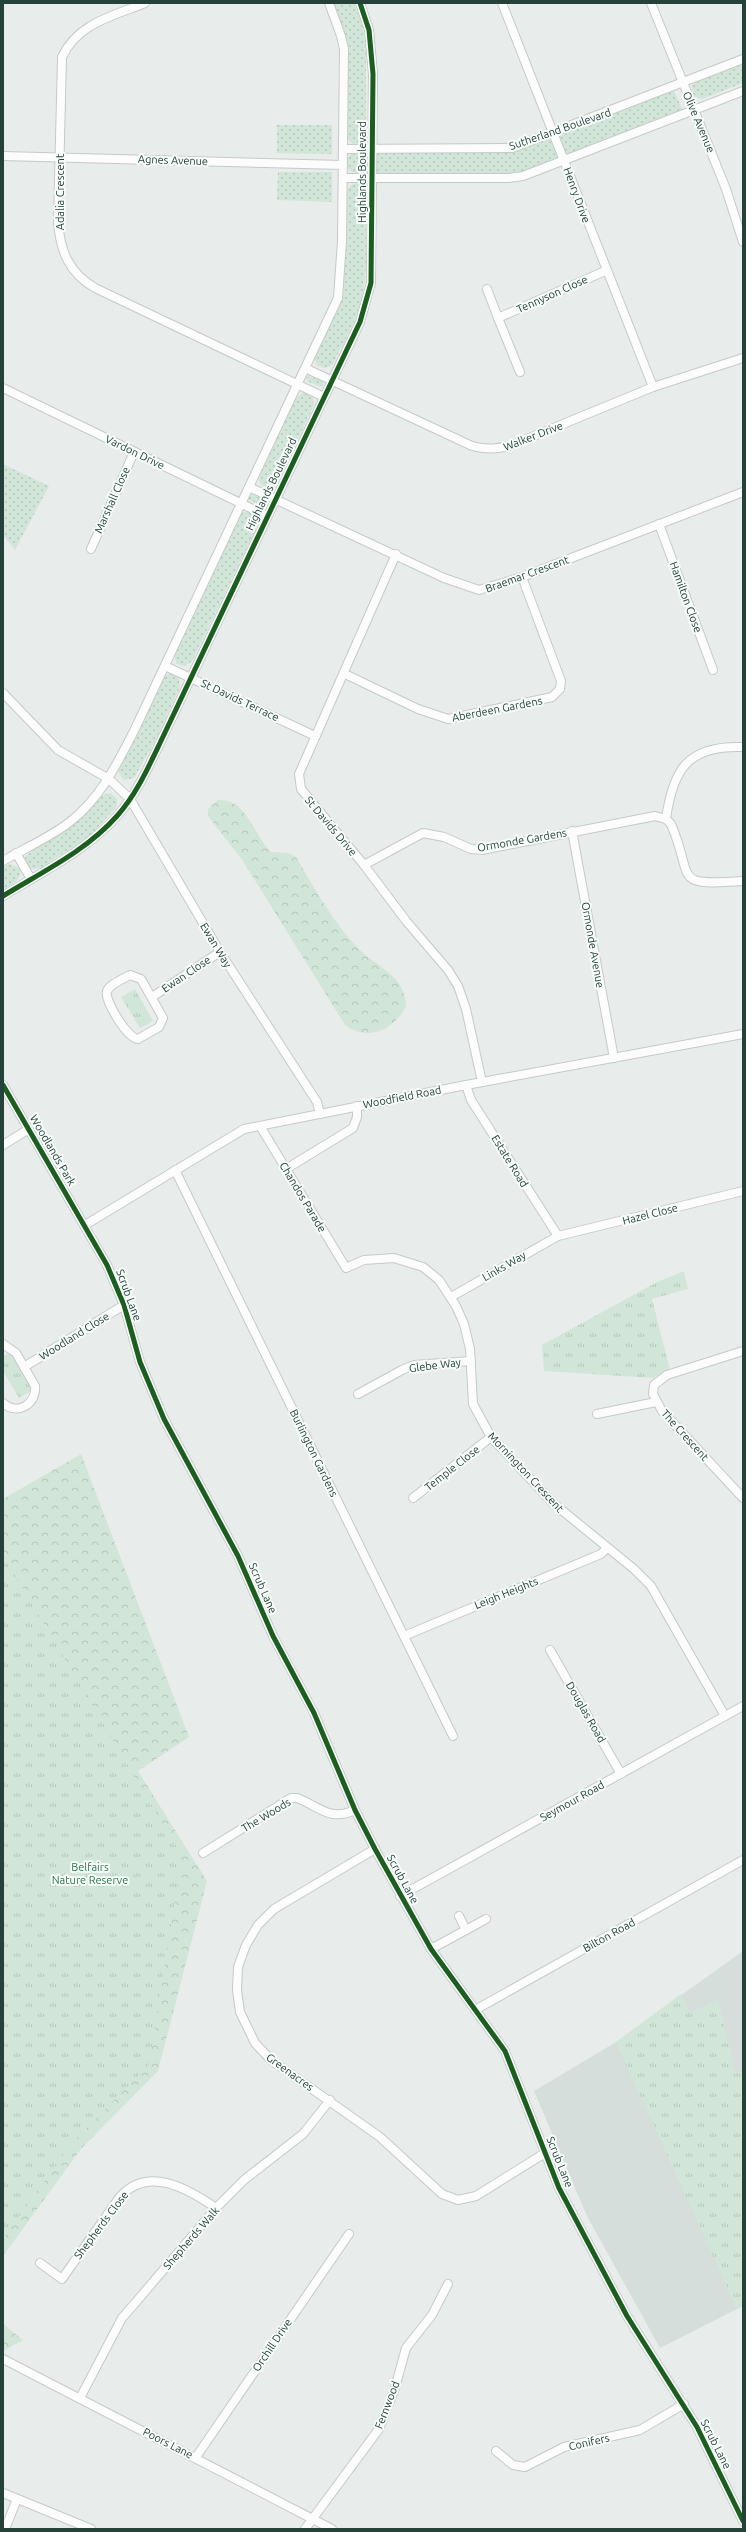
<svg xmlns="http://www.w3.org/2000/svg" width="746" height="2532" font-family="Ubuntu,sans-serif">
	<defs>
		<pattern id="grass-dots" width="8" height="8" patternUnits="userSpaceOnUse"><rect width="8" height="8" fill="#d1e6d8"/><path d="M2 2h.1M6 6h.1" fill="none" stroke="#b3c6ba" stroke-width="1.8" stroke-linecap="round"/></pattern>
		<pattern id="forest-crowns" width="20" height="18" patternUnits="userSpaceOnUse"><rect width="20" height="18" fill="#d1e6d8"/><path d="M2 6a3 3 0 1 1 6 0M12 15a3 3 0 1 1 6 0" fill="none" stroke="#b3c6ba"/></pattern>
		<pattern id="park-tufts" width="24" height="20" patternUnits="userSpaceOnUse"><rect width="24" height="20" fill="#d1e6d8"/><path d="M3 7l-1-3M5 7V3M7 7l1-3M15 17l-1-3M17 17v-4M19 17l1-3" fill="none" stroke="#b3c6ba"/></pattern>
	</defs>
	<rect width="100%" height="100%" fill="#e8edeb"/>
	<polygon fill="#d6dedb" points="743,1951 743,2306 660,2348 587,2216 534,2091 616,2042"/>
	<g fill="url(#grass-dots)">
		<path d="M334,3H354L362,24L366,47V134C363,141 360,144 353,144L346,137L345,41Z"/>
		<polygon points="743,63 743,83 702,99 693,96 692,86 696,81"/>
		<polygon points="674,91 683,111 523,175 372,177 372,150 499,150 555,134"/>
		<polygon points="277,125 332,125 332,154 277,153"/>
		<circle cx="356" cy="163" r="10"/>
		<polygon points="278,172 332,172 332,202 277,200"/>
		<path d="M354,183H360L364,186L365,192C365,231 371,274 358,311C352,329 341,347 333,364C326,369 323,369 316,364L314,357L340,304L344,290L346,190Z"/>
		<polygon points="306,375 323,381 323,385 320,387 307,381"/>
		<path d="M303,392L313,398L314,405L277,483L268,488C261,486 259,483 258,476L295,399Z"/>
		<polygon points="3,464 49,486 15,550 3,535"/>
		<polygon points="252,494 266,500 266,505 263,506 249,500 248,498"/>
		<polygon points="248,511 256,516 257,527 192,661 185,666 176,664 174,653 239,514"/>
		<polygon points="174,673 179,678 180,687 154,743 134,778 124,780 118,771 121,765 164,676"/>
		<polygon points="111,793 117,799 117,806 90,836 40,868 32,869 27,865 25,856 57,835 103,795"/>
		<path d="M9,864L20,868C22,881 13,884 3,889V867Z"/>
	</g>
	<g fill="url(#forest-crowns)">
		<path d="M218,800C247,798 254,836 271,852L288,853L296,857C315,889 334,924 360,950C380,969 405,976 406,1006C394,1030 368,1042 345,1025L243,861L208,816V809Z"/>
		<polygon points="81,1454 189,1737 138,1771 207,1881 158,2071 81,2149 3,2256 3,1499"/>
		<polygon points="3,2324 23,2340 3,2351"/>
	</g>
	<g fill="url(#park-tufts)">
		<polygon points="135,989 153,1021 140,1028 121,997"/>
		<polygon points="684,1271 688,1289 652,1299 670,1370 653,1378 544,1371 542,1345 657,1282"/>
		<polygon points="11,1352 33,1390 19,1398 3,1371 3,1356"/>
		<polygon points="3,1555 182,1856 149,2065 71,2144 3,2239"/>
		<polygon points="681,1994 690,2013 718,2000 735,2072 743,2071 743,2306 737,2309 616,2042"/>
	</g>
	<g fill="none" stroke-linecap="round" stroke-linejoin="round">
		<defs>
			<g id="minor">
				<path d="M145,3C113,16 78,23 62,57L58,221C60,251 69,273 95,288L324,397"/>
				<polyline points="502,3 653,387"/>
				<polyline points="651,3 726,189 743,242"/>
				<polyline points="343,149 512,148 743,59"/>
				<polyline points="3,156 343,165"/>
				<polyline points="343,178 509,178 523,176 743,91"/>
				<polyline points="487,289 498,318"/>
				<path d="M305,368L472,446C487,450 498,449 512,445L653,387L743,358"/>
				<polyline points="520,372 498,318 605,271"/>
				<polyline points="3,388 267,516"/>
				<polyline points="249,487 444,578 479,590 522,577 743,492"/>
				<polyline points="659,524 713,670"/>
				<polyline points="91,549 134,452"/>
				<polyline points="396,554 299,774 301,789 364,865 407,922 448,970 458,986 466,1009 482,1082"/>
				<polyline points="165,666 315,736"/>
				<polyline points="345,674 418,709 448,719 552,697 560,689 561,681 522,577"/>
				<polyline points="3,693 58,750 109,779 130,799 220,952 317,1102 320,1114"/>
				<path d="M666,819C673,769 688,745 743,747"/>
				<polyline points="572,831 614,1058"/>
				<polyline points="16,853 31,879"/>
				<path d="M3,861C25,848 51,837 71,821C101,797 117,764 134,731L338,298L342,241L344,49L341,36L329,3"/>
				<path d="M364,865L423,833L444,837L471,849L482,850L655,816L666,819L671,824C695,880 670,886 743,881"/>
				<path d="M3,896C42,872 86,851 117,816C136,795 148,768 160,743L360,322L371,283L373,74L369,30L360,3"/>
				<path d="M130,975L141,979L163,1018L159,1027L138,1039C127,1038 104,1000 107,991C110,984 123,979 130,975Z"/>
				<polyline points="152,997 220,952"/>
				<polyline points="3,1085 107,1265 124,1305 140,1362 164,1419 238,1556 273,1636 314,1713 355,1810 375,1849 431,1949 505,2051 559,2188 627,2316 697,2427 743,2521"/>
				<polyline points="466,1085 471,1100 558,1236"/>
				<polyline points="260,1126 346,1268 364,1260 394,1258 423,1267 439,1280 456,1306 464,1324 470,1349 473,1404 491,1437 553,1503 634,1569 651,1586 725,1716"/>
				<polyline points="3,1145 29,1129"/>
				<polyline points="286,1169 353,1128 357,1117 357,1106"/>
				<polyline points="175,1170 453,1736"/>
				<polyline points="85,1225 244,1129 466,1085 743,1034"/>
				<polyline points="451,1297 558,1236 743,1191"/>
				<path d="M3,1344L16,1353L35,1386C37,1404 17,1416 3,1403"/>
				<polyline points="743,1351 667,1375 654,1385 653,1394 662,1411 743,1498"/>
				<polyline points="24,1367 124,1305"/>
				<polyline points="358,1394 402,1370 414,1365 471,1361"/>
				<polyline points="597,1414 656,1402"/>
				<polyline points="413,1498 491,1437"/>
				<polyline points="404,1636 601,1554 607,1548"/>
				<polyline points="550,1650 621,1774"/>
				<polyline points="375,1849 274,1909 258,1925 246,1945 238,1967 237,1990 240,2012 255,2043 271,2060 380,2137 442,2194 458,2200 476,2196 545,2153"/>
				<path d="M203,1853L291,1798H297C319,1806 329,1822 355,1810"/>
				<polyline points="400,1896 743,1706"/>
				<polyline points="459,1916 466,1930"/>
				<polyline points="431,1949 486,1919"/>
				<polyline points="475,2010 743,1860"/>
				<path d="M40,2263L62,2279L119,2198C147,2165 187,2188 216,2208"/>
				<polyline points="3,2359 332,2529"/>
				<polyline points="80,2398 122,2318 136,2302 216,2208 244,2180 303,2134 330,2100"/>
				<polyline points="496,2451 513,2465 525,2467 564,2447 640,2430 684,2404"/>
				<polyline points="196,2457 349,2234"/>
				<polyline points="3,2493 91,2529"/>
				<polyline points="5,2529 17,2499"/>
				<polyline points="305,2529 379,2429 395,2388 406,2348 432,2315 448,2284"/>
			</g>
		</defs>
		<use href="#minor" stroke="#c5cac8" stroke-width="10"/>
		<use href="#minor" stroke="#fcfcfc" stroke-width="8"/>
		<defs>
			<g id="cycleway">
				<path d="M3,896C42,872 86,851 117,816C136,795 148,768 160,743L360,322L371,283L373,74L369,30L360,3"/>
				<polyline points="3,1085 107,1265 124,1305 140,1362 164,1419 238,1556 273,1636 314,1713 355,1810 375,1849 431,1949 505,2051 559,2188 627,2316 697,2427 743,2521"/>
			</g>
		</defs>
		<use href="#cycleway" stroke="#f7fbf9" stroke-width="8"/>
		<use href="#cycleway" stroke="#1b5e20" stroke-width="5"/>
	</g>
	<g text-anchor="middle" stroke-width="4" stroke-linejoin="round" paint-order="stroke">
		<g font-size="11" fill="#24423a" stroke="#f7fbf9">
			<text transform="translate(699 122) rotate(67)" y="4">Olive Avenue</text>
			<text transform="translate(560 129) rotate(-19)" y="4">Sutherland Boulevard</text>
			<text transform="translate(173 160) rotate(2)" y="4">Agnes Avenue</text>
			<text transform="translate(362 172) rotate(-90)" y="4">Highlands Boulevard</text>
			<text transform="translate(60 192) rotate(-90)" y="4">Adalia Crescent</text>
			<text transform="translate(577 195) rotate(70)" y="4">Henry Drive</text>
			<text transform="translate(552 294) rotate(-24)" y="4">Tennyson Close</text>
			<text transform="translate(533 436) rotate(-21)" y="4">Walker Drive</text>
			<text transform="translate(135 452) rotate(26)" y="4">Vardon Drive</text>
			<text transform="translate(271 484) rotate(-64)" y="4">Highlands Boulevard</text>
			<text transform="translate(112 500) rotate(-66)" y="4">Marshall Close</text>
			<text transform="translate(527 574) rotate(-20)" y="4">Braemar Crescent</text>
			<text transform="translate(686 597) rotate(70)" y="4">Hamilton Close</text>
			<text transform="translate(240 700) rotate(25)" y="4">St Davids Terrace</text>
			<text transform="translate(497 709) rotate(-11)" y="4">Aberdeen Gardens</text>
			<text transform="translate(331 826) rotate(50)" y="4">St Davids Drive</text>
			<text transform="translate(522 840) rotate(-10)" y="4">Ormonde Gardens</text>
			<text transform="translate(216 945) rotate(59)" y="4">Ewan Way</text>
			<text transform="translate(593 945) rotate(80)" y="4">Ormonde Avenue</text>
			<text transform="translate(186 974) rotate(-34)" y="4">Ewan Close</text>
			<text transform="translate(402 1097) rotate(-11)" y="4">Woodfield Road</text>
			<text transform="translate(53 1150) rotate(60)" y="4">Woodlands Park</text>
			<text transform="translate(510 1161) rotate(58)" y="4">Estate Road</text>
			<text transform="translate(303 1197) rotate(59)" y="4">Chandos Parade</text>
			<text transform="translate(650 1214) rotate(-14)" y="4">Hazel Close</text>
			<text transform="translate(504 1266) rotate(-30)" y="4">Links Way</text>
			<text transform="translate(129 1295) rotate(70)" y="4">Scrub Lane</text>
			<text transform="translate(74 1336) rotate(-32)" y="4">Woodland Close</text>
			<text transform="translate(435 1365) rotate(-7)" y="4">Glebe Way</text>
			<text transform="translate(685 1435) rotate(48)" y="4">The Crescent</text>
			<text transform="translate(314 1453) rotate(64)" y="4">Burlington Gardens</text>
			<text transform="translate(452 1468) rotate(-38)" y="4">Temple Close</text>
			<text transform="translate(526 1472) rotate(47)" y="4">Mornington Crescent</text>
			<text transform="translate(263 1588) rotate(66)" y="4">Scrub Lane</text>
			<text transform="translate(506 1593) rotate(-22)" y="4">Leigh Heights</text>
			<text transform="translate(586 1712) rotate(60)" y="4">Douglas Road</text>
			<text transform="translate(572 1801) rotate(-29)" y="4">Seymour Road</text>
			<text transform="translate(266 1815) rotate(-31)" y="4">The Woods</text>
			<text transform="translate(403 1879) rotate(61)" y="4">Scrub Lane</text>
			<text transform="translate(609 1935) rotate(-29)" y="4">Bilton Road</text>
			<text transform="translate(290 2072) rotate(36)" y="4">Greenacres</text>
			<text transform="translate(560 2162) rotate(68)" y="4">Scrub Lane</text>
			<text transform="translate(101 2225) rotate(-53)" y="4">Shepherds Close</text>
			<text transform="translate(191 2238) rotate(-49)" y="4">Shepherds Walk</text>
			<text transform="translate(272 2345) rotate(-56)" y="4">Orchill Drive</text>
			<text transform="translate(387 2405) rotate(-69)" y="4">Fernwood</text>
			<text transform="translate(589 2442) rotate(-13)" y="4">Conifers</text>
			<text transform="translate(168 2443) rotate(27)" y="4">Poors Lane</text>
			<text transform="translate(716 2444) rotate(63)" y="4">Scrub Lane</text>
		</g>
		<g font-size="11" fill="#2d7a4b" stroke="#f7fbf9">
			<text x="90" y="1871">Belfairs<tspan x="90" dy="13">Nature Reserve</tspan></text>
		</g>
	</g>
	<rect width="746" height="2532" fill="none" stroke="#24423a" stroke-width="8"/>
</svg>
